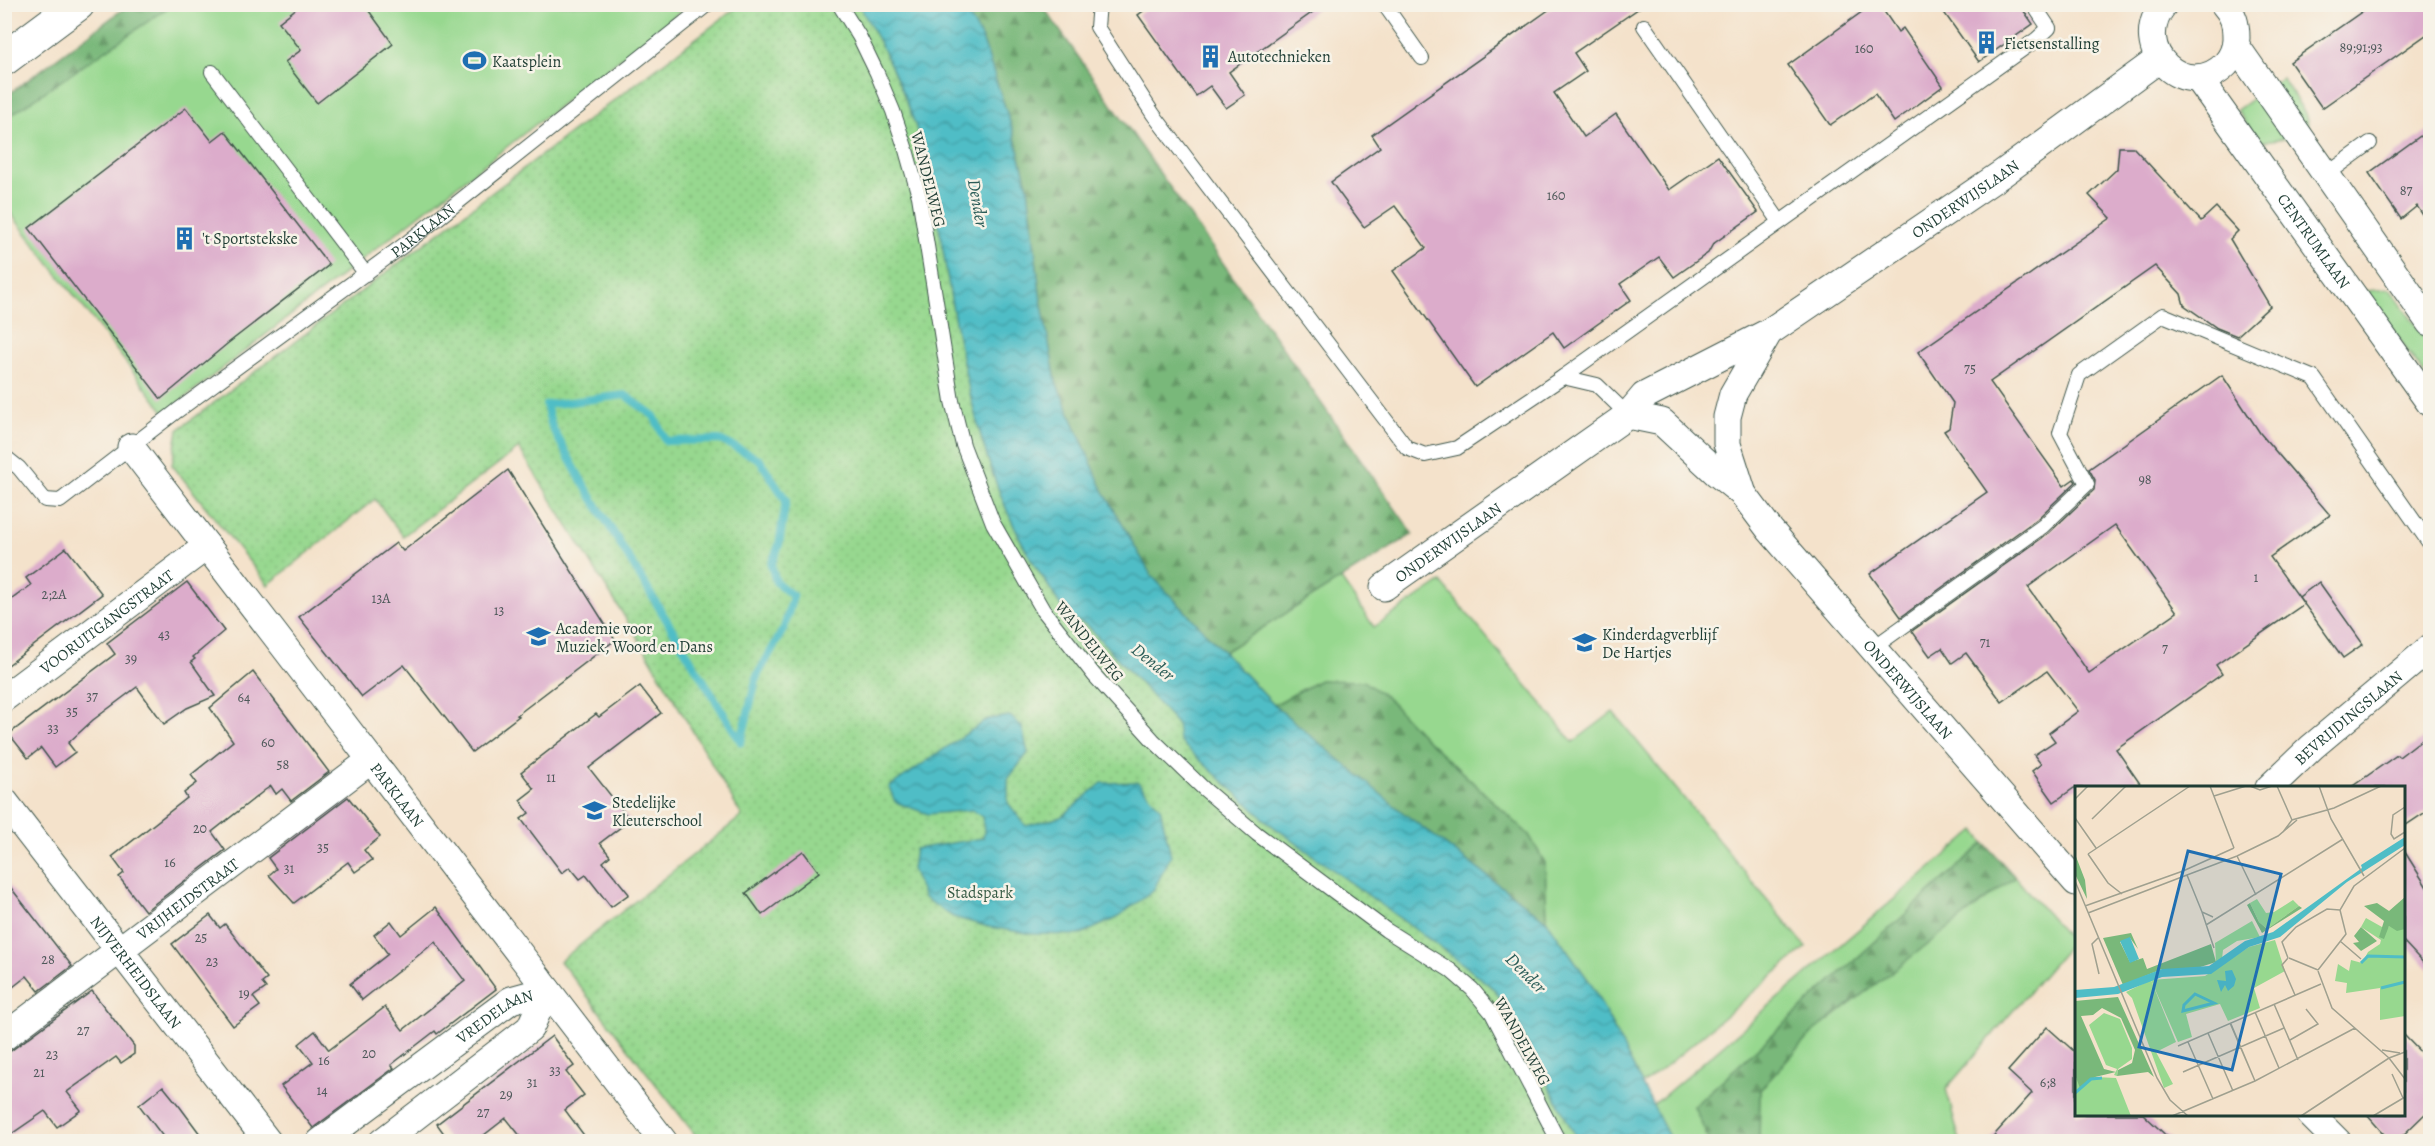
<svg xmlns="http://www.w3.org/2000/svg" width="2435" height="1146" font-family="Alegreya,serif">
	<defs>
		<pattern id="forest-firs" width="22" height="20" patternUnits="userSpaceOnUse" patternTransform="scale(1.5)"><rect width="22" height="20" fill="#79b87a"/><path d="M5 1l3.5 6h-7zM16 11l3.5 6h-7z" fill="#639765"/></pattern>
		<pattern id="park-dots" width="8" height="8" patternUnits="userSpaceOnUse" patternTransform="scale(1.5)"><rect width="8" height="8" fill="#97d88f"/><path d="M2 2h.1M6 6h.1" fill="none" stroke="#82ba7c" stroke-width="1.8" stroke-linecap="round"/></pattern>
		<pattern id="water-waves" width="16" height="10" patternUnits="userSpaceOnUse" patternTransform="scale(1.5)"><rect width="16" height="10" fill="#4fbdc6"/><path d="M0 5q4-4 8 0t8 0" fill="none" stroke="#419ba2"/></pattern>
	</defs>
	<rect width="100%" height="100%" fill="#f7f3e8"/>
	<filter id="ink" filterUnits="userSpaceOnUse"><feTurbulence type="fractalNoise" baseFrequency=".0167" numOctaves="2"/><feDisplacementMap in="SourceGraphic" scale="12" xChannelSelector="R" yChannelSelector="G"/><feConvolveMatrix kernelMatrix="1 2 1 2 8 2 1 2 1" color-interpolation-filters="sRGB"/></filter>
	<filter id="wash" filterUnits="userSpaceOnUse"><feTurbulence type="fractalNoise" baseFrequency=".008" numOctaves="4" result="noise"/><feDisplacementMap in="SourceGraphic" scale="24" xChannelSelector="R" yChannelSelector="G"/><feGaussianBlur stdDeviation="1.35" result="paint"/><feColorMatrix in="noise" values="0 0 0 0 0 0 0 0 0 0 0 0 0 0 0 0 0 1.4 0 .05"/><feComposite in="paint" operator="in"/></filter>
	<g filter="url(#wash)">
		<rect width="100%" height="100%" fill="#f4e2cb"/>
		<g fill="#97d88f" stroke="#5b8a62" stroke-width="1.5">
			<polygon points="172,5 689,5 165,413 5,206 4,118"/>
			<polygon points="2282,78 2305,113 2312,138 2272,85"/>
			<polygon points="2259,94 2290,137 2260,142 2237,110"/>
			<polygon points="2390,289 2430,345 2430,383 2366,291"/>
			<polygon points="1341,579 1374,627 1441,582 1573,742 1613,712 1806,947 1670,1063 1642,1084 1591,984 1547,921 1545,863 1529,835 1423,736 1386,697 1320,680 1274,705 1224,652"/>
			<polygon points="1975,830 1984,843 1694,1106 1709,1141 1671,1141 1652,1106"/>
			<polygon points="2015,877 2072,942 1946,1089 1960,1141 1759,1142 1760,1090 1812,1033"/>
		</g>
		<g fill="url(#forest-firs)" stroke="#4c7a57" stroke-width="1.5">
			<polygon points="130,4 172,5 5,119 5,97"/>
			<polygon points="963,5 1042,5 1413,534 1224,652 1151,575 1103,490 1056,382 1040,294 1028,188 1014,134 983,41"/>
			<polygon points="1320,680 1363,681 1386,697 1423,736 1529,835 1545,863 1547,921 1402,812 1274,705"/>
			<polygon points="1984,843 2015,877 1812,1033 1760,1090 1759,1141 1709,1141 1694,1106"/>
		</g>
		<path fill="url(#park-dots)" stroke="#5b8a62" stroke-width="1.5" d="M740,5H859C883,47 905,90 919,137C937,196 943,256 954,315C971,408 993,506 1047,584C1060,604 1064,617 1087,625L1270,824L1463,964L1495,990L1516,1022L1578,1141H700L560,961L742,816L646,651L519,448L403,536L375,499L268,585L172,465L178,430Z"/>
		<g fill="url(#water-waves)" stroke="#377d7d" stroke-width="1.5">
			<path d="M859,5H963L983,41L1014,134L1028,188L1040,294L1056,382L1103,490L1151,575L1274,705L1402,812L1547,921L1591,984L1671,1141H1578L1516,1022L1495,990L1463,964L1270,824L1179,741L1177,724L1087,625C1064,617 1060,604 1047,584C993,506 971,408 954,316C943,256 937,196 919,137C905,90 883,47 859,5Z"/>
			<polygon points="1010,716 1022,727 1028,753 1008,779 1008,803 1026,826 1061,817 1102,783 1138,782 1160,807 1171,856 1153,891 1115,919 1079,935 1033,934 989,927 953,917 924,898 912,869 915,849 983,838 984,830 982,817 972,810 928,814 895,802 889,787 988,719"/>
		</g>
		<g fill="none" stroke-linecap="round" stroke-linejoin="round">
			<polygon stroke="#4fbdc6" stroke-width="8" points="625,395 654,416 666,441 720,440 759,459 786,500 779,545 771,565 776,582 793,596 784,628 757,676 741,742 580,478 552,427 546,405"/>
		</g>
		<g id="blocks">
			<g fill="#dcaccb" fill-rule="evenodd">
				<polygon points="302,4 364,4 393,44 317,103 285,62 301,50 279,22"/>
				<polygon points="1153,4 1324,4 1229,72 1245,95 1226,108 1210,86 1196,96 1138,15"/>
				<polygon points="1557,4 1645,4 1574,53 1586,71 1554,93 1584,137 1616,114 1669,190 1718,156 1758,212 1713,244 1708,253 1674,277 1659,257 1620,284 1631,300 1564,348 1553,332 1475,387 1393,271 1426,248 1395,206 1364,227 1331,182 1380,147 1372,135"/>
				<polygon points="1873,4 1879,4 1898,32 1903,28 1943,86 1894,122 1875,94 1830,125 1788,65"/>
				<polygon points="1938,4 2019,4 2033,24 1979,62"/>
				<polygon points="2373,4 2430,4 2430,32 2322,108 2290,62"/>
				<polygon points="186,108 212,141 225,131 329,265 227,344 161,399 29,228"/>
				<polygon points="2430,129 2430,226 2417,206 2401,219 2369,173"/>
				<polygon points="2119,147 2133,147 2201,221 2216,207 2238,231 2230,239 2270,306 2237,336 2217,328 2184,305 2181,294 2155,266 1990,382 2064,486 2074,479 2076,482 2037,519 1901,617 1870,574 1987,492 1944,431 1949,428 1953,403 1918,352 2111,218 2089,195 2117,169"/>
				<path d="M2222,375L2260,433L2330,515L2270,557L2304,604L2216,665L2222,674L2116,749L2143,788H2074L2054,802L2032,771L2041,764L2034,755L2055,741L2049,733L2078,711L2047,671L2002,702L1966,653L1952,663L1942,648L1930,656L1912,631L2049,533L2094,490L2095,480L2089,469ZM2115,525L2177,612L2089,673L2028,587Z"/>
				<polygon points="508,470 615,640 517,715 519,716 472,752 404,665 362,697 299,617 396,543 403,551"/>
				<polygon points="66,548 102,594 4,668 4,605 31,585 26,578"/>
				<polygon points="187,582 224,631 193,657 195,659 191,662 215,696 187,708 164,724 137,687 93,720 68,743 75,752 55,767 41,748 28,758 9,734 115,654 107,643"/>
				<polygon points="2319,582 2363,644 2343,658 2299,597"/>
				<polygon points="253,672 329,772 291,801 282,789 276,794 271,786 265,790 212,832 225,850 145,911 119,877 124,873 112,857 187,798 184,793 197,783 191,775 233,741 210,708"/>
				<polygon points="640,686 661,713 589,768 630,820 600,843 610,856 603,862 629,894 611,907 586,875 580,879 570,867 562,873 521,819 529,813 520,800 534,789 521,772 596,714 599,717"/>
				<polygon points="2430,733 2430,809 2403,827 2403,788 2350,788 2397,755 2399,757"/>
				<polygon points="348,797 380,837 364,850 372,860 355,872 348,862 294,903 269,875 276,869 268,858"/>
				<polygon points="2403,849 2430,892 2430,970 2403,941"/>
				<polygon points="803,851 819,872 762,915 746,893"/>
				<polygon points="4,879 72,966 39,991 27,976 4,994"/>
				<polygon points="436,907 496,989 437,1034 435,1031 391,1065 394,1068 313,1128 281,1086 313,1062 299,1044 315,1031 329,1050 385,1007 403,1030 465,981 435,942 362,1000 350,984 388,954 374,935 391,921 401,935"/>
				<polygon points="210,915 220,928 225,924 267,979 262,983 266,988 253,997 260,1006 233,1026 172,944"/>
				<polygon points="92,991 134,1046 134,1054 121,1063 116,1057 67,1092 81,1110 57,1127 45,1111 4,1139 4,1056"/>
				<polygon points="2047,1027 2076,1053 2076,1114 2143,1114 2173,1142 1988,1142 2032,1093 2008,1071"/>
				<polygon points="2403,1034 2430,1062 2430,1109 2396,1142 2391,1142 2366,1114 2403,1114"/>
				<polygon points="552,1036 574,1066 566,1072 584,1095 565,1110 589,1142 525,1142 506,1118 475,1142 450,1142 437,1124"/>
				<polygon points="163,1086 180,1107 206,1142 167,1142 139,1105"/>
			</g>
		</g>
	</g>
	<g filter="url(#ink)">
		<use href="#blocks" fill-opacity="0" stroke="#3f564b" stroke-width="1.5"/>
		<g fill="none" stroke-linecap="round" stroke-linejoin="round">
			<defs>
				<g id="service">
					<polyline points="839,4 859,36 877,73 893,111 906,150 919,196 952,401 963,445 993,523 1043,610 1094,675 1153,740 1204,789 1257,834 1386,930 1450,970 1472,989 1492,1013 1559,1142"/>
					<polyline points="1099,4 1097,27 1153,114 1407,448 1425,455 1457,448 1563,377 1597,385 1628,415"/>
					<polyline points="1384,4 1422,58"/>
					<polyline points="1644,26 1780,222"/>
					<polyline points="212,72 366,274"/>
					<polyline points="2326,175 2370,143"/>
					<polyline points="1563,377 2037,39 2049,28 2033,4"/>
					<path id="s1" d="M4,456L19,468L45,500L60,501L177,411L404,245L708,4"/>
					<polyline points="1873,648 2043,526 2087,484 2060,433 2079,375 2163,315 2314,378 2430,544"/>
				</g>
				<g id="minor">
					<path d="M2164,4C2127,50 2187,104 2226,64C2232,57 2236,48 2236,38C2236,24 2234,15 2224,4"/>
					<polyline points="2236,46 2430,323"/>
					<path id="s2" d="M2198,78L2430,403"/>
					<path id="s3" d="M1628,415L1662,422L1718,474L1743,494L1770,530L2076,882"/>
					<path id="s4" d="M131,447L664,1142"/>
					<path id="s5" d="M1743,494L1727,444V417L1733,394L1769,332L2003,173L2159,59"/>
					<path id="s6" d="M1384,587L1628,415L1644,396L1769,332"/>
					<path id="s7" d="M4,698L207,546"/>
					<path id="s8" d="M2269,788L2312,747L2430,648"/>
					<path id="s9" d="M4,801L268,1142"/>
					<path id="s10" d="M4,1037L371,760"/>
					<polyline points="2310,1114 2338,1142"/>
					<path id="s11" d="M320,1142L511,1000L547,990"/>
					<polyline points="382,1142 530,1028 547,990"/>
				</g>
				<polyline id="primary" points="4,59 78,4"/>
			</defs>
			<use href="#service" stroke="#3f564b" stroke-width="16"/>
			<use href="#minor" stroke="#3f564b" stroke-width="29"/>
			<use href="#primary" stroke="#3f564b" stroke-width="35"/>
			<use href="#service" stroke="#fff" stroke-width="14"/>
			<use href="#minor" stroke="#fff" stroke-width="27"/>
			<use href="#primary" stroke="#fff" stroke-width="33"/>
		</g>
	</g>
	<defs>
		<symbol id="building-bare" viewBox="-9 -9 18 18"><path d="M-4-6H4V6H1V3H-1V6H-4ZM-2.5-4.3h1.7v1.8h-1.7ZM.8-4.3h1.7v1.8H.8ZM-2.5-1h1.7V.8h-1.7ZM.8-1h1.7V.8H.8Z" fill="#1f6fb2" stroke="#f7f3e8" stroke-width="2.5" paint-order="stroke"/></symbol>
		<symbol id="stadium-bare" viewBox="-9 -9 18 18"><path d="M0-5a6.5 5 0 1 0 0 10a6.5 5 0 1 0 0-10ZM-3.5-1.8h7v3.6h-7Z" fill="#1f6fb2" stroke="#f7f3e8" stroke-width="2.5" paint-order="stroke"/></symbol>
		<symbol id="school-bare" viewBox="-9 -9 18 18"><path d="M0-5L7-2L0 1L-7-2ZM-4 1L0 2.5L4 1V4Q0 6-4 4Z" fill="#1f6fb2" stroke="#f7f3e8" stroke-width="2.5" paint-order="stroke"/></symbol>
	</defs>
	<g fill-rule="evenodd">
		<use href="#building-bare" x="1970" y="26" width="33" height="33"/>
		<use href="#building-bare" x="1194" y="40" width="33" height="33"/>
		<use href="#stadium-bare" x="458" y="44" width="33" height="33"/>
		<use href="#building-bare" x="168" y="222" width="33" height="33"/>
		<use href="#school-bare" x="522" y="620" width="33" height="33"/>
		<use href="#school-bare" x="1568" y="626" width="33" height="33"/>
		<use href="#school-bare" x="578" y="794" width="33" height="33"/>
	</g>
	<g text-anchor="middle" stroke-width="5" stroke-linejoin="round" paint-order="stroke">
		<g font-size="14" fill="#4e595a">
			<text x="2361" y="52">89;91;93</text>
			<text x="1864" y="53">160</text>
			<text x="2406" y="195">87</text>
			<text x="1556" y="200">160</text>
			<text x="1970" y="373">75</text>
			<text x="2145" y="484">98</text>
			<text x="2256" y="582">1</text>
			<text x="54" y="599">2;2A</text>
			<text x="381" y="603">13A</text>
			<text x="499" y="615">13</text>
			<text x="164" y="639">43</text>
			<text x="1985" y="647">71</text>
			<text x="2165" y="653">7</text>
			<text x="131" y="663">39</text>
			<text x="92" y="701">37</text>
			<text x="244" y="702">64</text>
			<text x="72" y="716">35</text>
			<text x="53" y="733">33</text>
			<text x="268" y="747">60</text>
			<text x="283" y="769">58</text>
			<text x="551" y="782">11</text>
			<text x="200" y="833">20</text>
			<text x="323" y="852">35</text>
			<text x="170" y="867">16</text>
			<text x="289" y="873">31</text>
			<text x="201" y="942">25</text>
			<text x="48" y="964">28</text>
			<text x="212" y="966">23</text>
			<text x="244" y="998">19</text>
			<text x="83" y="1035">27</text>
			<text x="369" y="1058">20</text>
			<text x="52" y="1059">23</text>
			<text x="324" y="1065">16</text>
			<text x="555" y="1075">33</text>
			<text x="39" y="1077">21</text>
			<text x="532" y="1087">31</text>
			<text x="2048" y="1087">6;8</text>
			<text x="322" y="1095">14</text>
			<text x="506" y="1099">29</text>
			<text x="483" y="1117">27</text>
		</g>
		<g font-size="16" fill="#1f3d34" stroke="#f7f3e8" text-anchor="start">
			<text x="2004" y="49">Fietsenstalling</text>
			<text x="1228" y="62">Autotechnieken</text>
			<text x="492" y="67">Kaatsplein</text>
			<text x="202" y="244">'t Sportstekske</text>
			<text x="556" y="634">Academie voor<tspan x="556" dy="18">Muziek, Woord en Dans</tspan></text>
			<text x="1602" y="640">Kinderdagverblijf<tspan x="1602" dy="18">De Hartjes</tspan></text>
			<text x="612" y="808">Stedelijke<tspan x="612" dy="18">Kleuterschool</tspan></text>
		</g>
		<g font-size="16" fill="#1f3d34" stroke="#f7f3e8">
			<text transform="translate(929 179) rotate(76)" y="6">WANDELWEG</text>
			<text dy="6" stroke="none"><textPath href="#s5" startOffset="412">ONDERWIJSLAAN</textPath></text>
			<text dy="6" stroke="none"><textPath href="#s1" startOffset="528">PARKLAAN</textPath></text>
			<text dy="6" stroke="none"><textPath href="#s2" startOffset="200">CENTRUMLAAN</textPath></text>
			<text dy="6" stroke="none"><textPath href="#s6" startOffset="78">ONDERWIJSLAAN</textPath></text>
			<text dy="6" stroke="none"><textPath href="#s7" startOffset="128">VOORUITGANGSTRAAT</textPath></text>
			<text transform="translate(1090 641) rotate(51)" y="6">WANDELWEG</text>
			<text dy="6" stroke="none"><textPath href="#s3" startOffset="399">ONDERWIJSLAAN</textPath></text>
			<text dy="6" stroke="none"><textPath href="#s8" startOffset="106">BEVRIJDINGSLAAN</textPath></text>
			<text dy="6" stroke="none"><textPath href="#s4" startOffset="438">PARKLAAN</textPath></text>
			<text dy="6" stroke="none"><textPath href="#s10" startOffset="230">VRIJHEIDSTRAAT</textPath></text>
			<text dy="6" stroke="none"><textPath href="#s9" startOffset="216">NIJVERHEIDSLAAN</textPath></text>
			<text dy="6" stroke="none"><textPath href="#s11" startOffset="216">VREDELAAN</textPath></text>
			<text transform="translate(1523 1041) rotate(61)" y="6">WANDELWEG</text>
		</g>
		<g font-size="16" fill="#375c46" stroke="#f7f3e8">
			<text x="980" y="898">Stadspark</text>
		</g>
		<g font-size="18" font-style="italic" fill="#2b5d58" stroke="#f7f3e8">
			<text transform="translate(978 203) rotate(80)" y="6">Dender</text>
			<text transform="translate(1153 662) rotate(39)" y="6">Dender</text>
			<text transform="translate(1526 973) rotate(45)" y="6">Dender</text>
		</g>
	</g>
	<g transform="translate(2075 786)">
		<rect width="330" height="330" fill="#f4e2cb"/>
		<path d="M182,113L191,127L199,126L218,114L224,120L192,143L184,136L175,117ZM291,132L307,141V152L314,140L330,143V230L305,234V202L271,207L272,197L260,195L263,178L274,185L276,174L287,177L293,166L305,158L306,154L286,141ZM177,135L185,151L162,155L148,164L147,173L141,176L140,157ZM76,194L101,256L81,266L98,298L89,302L57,212L51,206ZM29,227L45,233L57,262V273L43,283L42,290L39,289L42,283L31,279L14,239ZM0,289L6,301L20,291L41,292L56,330H0Z" fill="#97d88f"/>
		<path d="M0,68L10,94L12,113L0,88ZM330,111V143L322,145L314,140L309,153L304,151L309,135L289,120L302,117L314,125ZM175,117L184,136L192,143L224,120L227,122L187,147L172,119ZM286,141L302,155L286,165L278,157L284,156L279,150ZM56,147L63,163L55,152L45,156L55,176L68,172L72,183L136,158L141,176L116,184L87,183L48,199L28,152ZM43,211L79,291L73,286L42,290L43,284L57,277L60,264L46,232L27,222L18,229L6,230L29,283L41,286L20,291L5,302L0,289V215Z" fill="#79b87a"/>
		<path d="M200,154L210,185L179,202L185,222L153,235L145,218L111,228L117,251L103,256L76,194L130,190L174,161Z" fill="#97d88f"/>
		<path d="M330,51V59L272,96L205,151L174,161L136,188L87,191L43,208L0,212V204L39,201L87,183L134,180L170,155L198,146L287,82L286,79ZM55,151L64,173L55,177L45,155ZM157,184L161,193L159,200L153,205L150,199L146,206L142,194L151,195L150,185Z" fill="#4fbdc6"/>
		<path fill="none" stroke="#4fbdc6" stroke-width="3" d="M286,177L293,170L330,171M306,202L330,196M120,208L139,217L108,225L109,219ZM0,307L16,293L27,292"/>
		<path fill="none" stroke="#9fa08f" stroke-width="1.5" d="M135,0L159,62M175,0L185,4L197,0M202,0L217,34M244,0L256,33L289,90M139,10L171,0M0,13L13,0M330,21L318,29L316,48L319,53L330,46M0,32L21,62M17,33L51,0M208,46L217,34L259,22L306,0M13,68L115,0M13,68L33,97L47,108M162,70L203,50L222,34M162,70L181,109M112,89L162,70M112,89L127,126L138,131M0,95L82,292L95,314L113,330M10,120L108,85L159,62M127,126L139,162M13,127L112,89M131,139L268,53M23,152L17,158L24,188M265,155L286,173M213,172L207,156L221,141L252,123L265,124M213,172L207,179L220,209M214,172L243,184M243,184L271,148L265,124L279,100L330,62M243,185L257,222L314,272M199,218L223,274M180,226L204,282M155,237L180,295M156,238L180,295M133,247L158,305M215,254L243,238L231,223M113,256L138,313M103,260L246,198M307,264L325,267M314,272L330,293M108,286L209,242M317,288L328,312M97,330L180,295L280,242M226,330L314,272L330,266M298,330L330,311"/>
		<path fill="#1f6fb2" fill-opacity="0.15" stroke="#1f6fb2" stroke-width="3" d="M113,65L206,88L157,284L64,261Z"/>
		<rect width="330" height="330" fill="none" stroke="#1f3d34" stroke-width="3"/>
	</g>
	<rect width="2435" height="1146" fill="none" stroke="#f7f3e8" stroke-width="24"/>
</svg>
